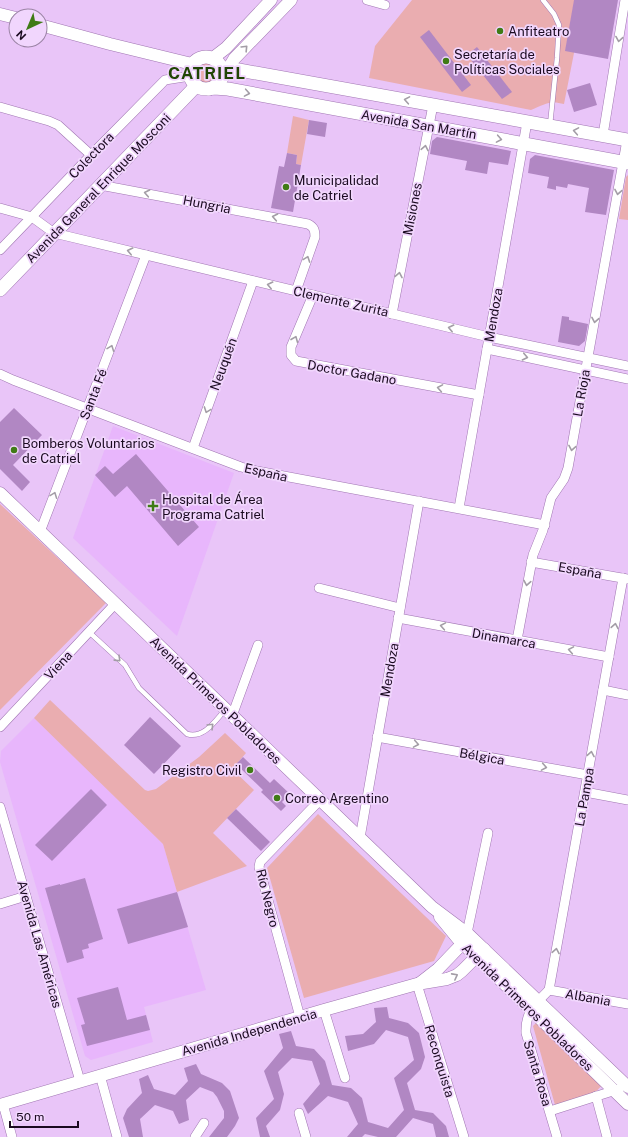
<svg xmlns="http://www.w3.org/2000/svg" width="628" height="1137" font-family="'Public Sans',sans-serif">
	<rect width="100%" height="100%" fill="#e9c5f8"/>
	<g fill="#e8b6fc">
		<polygon points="113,426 234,473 177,636 73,538"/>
		<polygon points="34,718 163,844 206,990 144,1007 153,1042 91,1060 85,1056 0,762 1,751"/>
	</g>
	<g fill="#eaadb0">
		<path d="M412,0H574V53L564,104C550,100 545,104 531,110L369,78L375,46Z"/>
		<circle cx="206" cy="73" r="11"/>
		<polygon points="293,116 309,120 301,165 296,164 297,155 287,153"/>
		<polygon points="628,175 628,220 619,219 626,177"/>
		<polygon points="0,504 106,603 0,710"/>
		<polygon points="50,700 145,790 148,791 156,789 199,757 225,733 246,753 232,769 254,790 213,833 247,866 177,892 163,844 34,718"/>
		<polygon points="318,814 446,936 434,961 304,998 267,868"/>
		<polygon points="538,1021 603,1084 593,1095 555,1105 533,1026"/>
	</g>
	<g fill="#b187c3">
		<polygon points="574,0 618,0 608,59 565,51"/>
		<polygon points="429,30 471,85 462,92 420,37"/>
		<polygon points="477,47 512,92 502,99 467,55"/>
		<polygon points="590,83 597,105 574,112 567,90"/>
		<polygon points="309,120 327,123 325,137 307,134"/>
		<polygon points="437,137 511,151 508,165 489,162 487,174 465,170 467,161 430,154 432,141"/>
		<polygon points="287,153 297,155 296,164 301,165 293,212 271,208 279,166 284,167"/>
		<polygon points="535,155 614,170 606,215 585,212 589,188 568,184 567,188 556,186 556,190 547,188 549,177 528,173 530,159"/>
		<polygon points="562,316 569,317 569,320 588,324 585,341 579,346 558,342"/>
		<polygon points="14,408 42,435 13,465 30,482 22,491 0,469 0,422"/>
		<polygon points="136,454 199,527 178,546 127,486 115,497 95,475 105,466 113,474"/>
		<polygon points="150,717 181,746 154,774 124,745"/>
		<polygon points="243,757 270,783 274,779 290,794 282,802 286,806 281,811 261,792 263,790 236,764"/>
		<polygon points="91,789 107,805 52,861 35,845"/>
		<polygon points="236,809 270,842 261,851 227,818"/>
		<polygon points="85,878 103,939 88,944 89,948 82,950 84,958 67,963 45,888 60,884 60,885"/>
		<polygon points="177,892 188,927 128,944 117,909"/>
		<polygon points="118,987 127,1020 146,1015 150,1030 87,1046 81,1025 85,1024 77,998"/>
		<polygon points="387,1007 389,1018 408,1023 419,1033 425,1057 421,1069 407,1083 415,1110 433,1113 446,1126 449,1137 436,1137 433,1124 413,1118 396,1137 378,1137 365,1134 362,1137 347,1137 358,1124 348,1102 328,1096 308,1114 303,1104 320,1084 312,1061 292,1058 278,1072 284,1094 280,1110 266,1126 270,1137 260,1137 256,1118 274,1099 264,1071 283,1048 279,1034 291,1031 296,1046 314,1049 325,1061 332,1085 351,1088 362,1098 368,1122 388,1128 404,1110 394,1078 414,1060 408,1037 386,1030 374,1044 348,1051 345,1036 363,1034 376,1022 374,1008"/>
		<polygon points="196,1064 201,1074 222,1083 230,1091 239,1118 235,1126 227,1137 209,1137 224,1118 224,1111 217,1097 213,1092 200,1087 186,1100 189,1120 179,1124 173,1111 155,1105 140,1119 143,1137 129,1137 123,1118 127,1109 142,1093 139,1079 148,1075 154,1089 175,1095 188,1081 184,1068"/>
	</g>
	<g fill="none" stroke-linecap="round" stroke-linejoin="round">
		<defs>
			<g id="service">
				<polyline points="543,0 554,14 559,25 557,58 550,125"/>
				<path d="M89,632L125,665L139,688L187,734C204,739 215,721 225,710"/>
			</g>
			<g id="minor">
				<polyline points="367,0 385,5"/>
				<polyline points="0,107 49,121 58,125 91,155"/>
				<polyline points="603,135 625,0"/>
				<path d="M100,185L308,224C314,227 315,230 315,237L296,291"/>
				<polyline points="0,208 32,217 54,233 489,337 628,366"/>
				<polyline points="0,250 91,155 165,80 190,76"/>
				<polyline points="313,295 291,347 291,355 296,361 479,395"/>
				<polyline points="392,314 433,105"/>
				<polyline points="487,349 628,379"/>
				<polyline points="0,374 13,380 241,467 257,471 545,525"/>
				<polyline points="193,448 253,281"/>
				<polyline points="459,508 527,122"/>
				<polyline points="40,532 146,255"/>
				<polyline points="531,562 628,579"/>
				<polyline points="319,588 400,608"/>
				<polyline points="398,618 609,657"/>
				<polyline points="517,640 533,555 543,530 551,498 564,479 568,468 627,140"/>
				<polyline points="603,690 628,695"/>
				<polyline points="232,716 258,645"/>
				<polyline points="0,727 115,604"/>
				<polyline points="377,737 588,775"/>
				<polyline points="585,792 628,800"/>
				<polyline points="0,807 80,1081"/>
				<polyline points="360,838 419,501"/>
				<polyline points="0,904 26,896"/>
				<polyline points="466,938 488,833"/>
				<polyline points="417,984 464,1137"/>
				<polyline points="549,990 628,1004"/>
				<polyline points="324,1010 345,1078"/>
				<polyline points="300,1017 259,867 260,862 320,800"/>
				<polyline points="100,1075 117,1137"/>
				<polyline points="596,1096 607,1137"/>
				<polyline points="3,1104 12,1137"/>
				<polyline points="550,1111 619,1089"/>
				<polyline points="299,1113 306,1137"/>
				<polyline points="195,1137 204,1123"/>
				<path d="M557,1137L526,1033C525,1012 535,1004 549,990L623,578"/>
			</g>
			<g id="tertiary">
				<polyline points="0,14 16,18"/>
				<polyline points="40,25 110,44 192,64"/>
				<polyline points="213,58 226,48 271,0"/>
				<polyline points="222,79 234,59 291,0"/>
				<polyline points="0,493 432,907 468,934 628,1087"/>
				<polyline points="440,917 458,939 628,1104"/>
				<polyline points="420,983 438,969 462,944 469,940"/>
				<polyline points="0,1105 324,1010 417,984 447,979 457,975 462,971 484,949"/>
			</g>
			<g id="secondary">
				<circle cx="206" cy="73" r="16"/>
				<polyline points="222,68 228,68 628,140"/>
				<polyline points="209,89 214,88 228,89 628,163"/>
				<polyline points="0,290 196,86"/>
			</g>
		</defs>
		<use href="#service" stroke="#a076b2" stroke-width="5.5"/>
		<use href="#minor" stroke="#a076b2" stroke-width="10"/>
		<use href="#tertiary" stroke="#a076b2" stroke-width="13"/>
		<use href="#secondary" stroke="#a076b2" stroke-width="14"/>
		<use href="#service" stroke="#fff" stroke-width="4.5"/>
		<use href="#minor" stroke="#fff" stroke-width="9"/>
		<use href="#tertiary" stroke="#fff" stroke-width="12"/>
		<use href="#secondary" stroke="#fff" stroke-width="13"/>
	</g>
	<defs><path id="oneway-chevron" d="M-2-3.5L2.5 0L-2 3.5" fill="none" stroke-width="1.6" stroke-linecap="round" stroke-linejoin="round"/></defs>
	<g stroke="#a39da6">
		<use href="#oneway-chevron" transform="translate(619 39) rotate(99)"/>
		<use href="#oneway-chevron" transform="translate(245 48) rotate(-46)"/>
		<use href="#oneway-chevron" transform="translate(247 93) rotate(10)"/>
		<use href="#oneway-chevron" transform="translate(407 100) rotate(-170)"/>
		<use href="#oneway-chevron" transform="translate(576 131) rotate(-170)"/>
		<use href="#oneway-chevron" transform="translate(499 139) rotate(10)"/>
		<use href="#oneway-chevron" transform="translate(425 148) rotate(-79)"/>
		<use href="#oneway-chevron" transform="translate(618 192) rotate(100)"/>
		<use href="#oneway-chevron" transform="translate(147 193) rotate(-169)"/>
		<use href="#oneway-chevron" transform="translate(275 217) rotate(-169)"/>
		<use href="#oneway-chevron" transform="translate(130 251) rotate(-167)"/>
		<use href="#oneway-chevron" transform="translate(307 259) rotate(-70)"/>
		<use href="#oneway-chevron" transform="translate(399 275) rotate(-79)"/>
		<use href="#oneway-chevron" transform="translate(270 285) rotate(-167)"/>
		<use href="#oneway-chevron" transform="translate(595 320) rotate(100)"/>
		<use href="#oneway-chevron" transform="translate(451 328) rotate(-167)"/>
		<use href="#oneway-chevron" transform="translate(295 339) rotate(-68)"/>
		<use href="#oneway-chevron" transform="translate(111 348) rotate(-69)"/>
		<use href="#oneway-chevron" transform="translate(525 357) rotate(12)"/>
		<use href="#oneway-chevron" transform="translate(440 388) rotate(-170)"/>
		<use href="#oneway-chevron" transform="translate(207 410) rotate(110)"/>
		<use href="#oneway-chevron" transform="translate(572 448) rotate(100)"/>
		<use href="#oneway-chevron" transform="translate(54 495) rotate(-69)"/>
		<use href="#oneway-chevron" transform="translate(527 583) rotate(100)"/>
		<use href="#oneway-chevron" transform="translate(443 626) rotate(-170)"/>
		<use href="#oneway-chevron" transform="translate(615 626) rotate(-80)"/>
		<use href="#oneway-chevron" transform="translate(571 650) rotate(-170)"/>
		<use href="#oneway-chevron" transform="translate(118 659) rotate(44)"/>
		<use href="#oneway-chevron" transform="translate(211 726) rotate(-45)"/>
		<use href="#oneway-chevron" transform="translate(416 744) rotate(10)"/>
		<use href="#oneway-chevron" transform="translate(591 754) rotate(-80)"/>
		<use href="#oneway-chevron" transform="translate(544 767) rotate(10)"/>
		<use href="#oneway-chevron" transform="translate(556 951) rotate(-80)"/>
		<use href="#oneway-chevron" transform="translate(455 976) rotate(-28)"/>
	</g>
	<g fill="#3f7b15" stroke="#f1d6fd" stroke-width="1.5">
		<circle cx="500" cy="31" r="4"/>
		<circle cx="446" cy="61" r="4"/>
		<circle cx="286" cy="187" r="4"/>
		<circle cx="14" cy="450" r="4"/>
		<path d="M151 500h4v4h4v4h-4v4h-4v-4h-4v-4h4z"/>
		<circle cx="250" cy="770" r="4"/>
		<circle cx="277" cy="798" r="4"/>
	</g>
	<g text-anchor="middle" stroke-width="3.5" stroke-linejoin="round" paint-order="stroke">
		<g font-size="13" fill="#1a0a20" stroke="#f1d6fd" text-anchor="start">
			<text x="508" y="36">Anfiteatro</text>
			<text x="454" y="59">Secretaría de<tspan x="454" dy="15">Políticas Sociales</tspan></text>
			<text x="294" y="185">Municipalidad<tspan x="294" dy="15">de Catriel</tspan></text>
			<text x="22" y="448">Bomberos Voluntarios<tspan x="22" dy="15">de Catriel</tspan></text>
			<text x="162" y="504">Hospital de Área<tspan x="162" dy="15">Programa Catriel</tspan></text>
			<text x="242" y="775" text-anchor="end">Registro Civil</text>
			<text x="285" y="803">Correo Argentino</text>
		</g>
		<g font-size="13" fill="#1a0a20" stroke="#f1d6fd">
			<text transform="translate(419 124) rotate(10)" y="5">Avenida San Martín</text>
			<text transform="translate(91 155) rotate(-46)" y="5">Colectora</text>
			<text transform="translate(98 188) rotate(-46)" y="5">Avenida General Enrique Mosconi</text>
			<text transform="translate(207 204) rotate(11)" y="5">Hungria</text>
			<text transform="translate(412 209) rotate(-79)" y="5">Misiones</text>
			<text transform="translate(341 301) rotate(13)" y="5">Clemente Zurita</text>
			<text transform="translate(493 315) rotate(-80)" y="5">Mendoza</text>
			<text transform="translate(223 364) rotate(-70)" y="5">Neuquén</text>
			<text transform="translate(352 372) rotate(10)" y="5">Doctor Gadano</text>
			<text transform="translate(581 393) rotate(-80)" y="5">La Rioja</text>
			<text transform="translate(93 394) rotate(-69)" y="5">Santa Fé</text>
			<text transform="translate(266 472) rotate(13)" y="5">España</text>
			<text transform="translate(580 570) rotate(10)" y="5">España</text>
			<text transform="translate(504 638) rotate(10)" y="5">Dinamarca</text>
			<text transform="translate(58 665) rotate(-47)" y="5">Viena</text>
			<text transform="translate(389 670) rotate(-80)" y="5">Mendoza</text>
			<text transform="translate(216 700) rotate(44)" y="5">Avenida Primeros Pobladores</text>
			<text transform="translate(482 756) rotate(10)" y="5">Bélgica</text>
			<text transform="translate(584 797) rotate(-80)" y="5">La Pampa</text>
			<text transform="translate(268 898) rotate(76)" y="5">Río Negro</text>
			<text transform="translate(40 944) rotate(74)" y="5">Avenida Las Américas</text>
			<text transform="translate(588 997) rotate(10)" y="5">Albania</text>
			<text transform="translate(528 1007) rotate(44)" y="5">Avenida Primeros Pobladores</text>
			<text transform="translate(249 1032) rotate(-16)" y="5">Avenida Independencia</text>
			<text transform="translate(440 1061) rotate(73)" y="5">Reconquista</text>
			<text transform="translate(538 1073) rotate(73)" y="5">Santa Rosa</text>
		</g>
		<g font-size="17" font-weight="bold" letter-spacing="1" fill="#204504" stroke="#f1d6fd">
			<text x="207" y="79">CATRIEL</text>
		</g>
	</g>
	<g transform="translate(28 28) rotate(224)"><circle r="19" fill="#f1d6fd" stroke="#9b84a5"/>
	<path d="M0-3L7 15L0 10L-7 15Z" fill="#3f7b15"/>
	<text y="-6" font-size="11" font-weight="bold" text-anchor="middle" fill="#1a0a20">N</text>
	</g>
	<path d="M10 1121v6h68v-6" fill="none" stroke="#1a0a20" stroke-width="2"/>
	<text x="16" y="1121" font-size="12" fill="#1a0a20" stroke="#f1d6fd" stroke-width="3" paint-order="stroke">50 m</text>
</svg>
